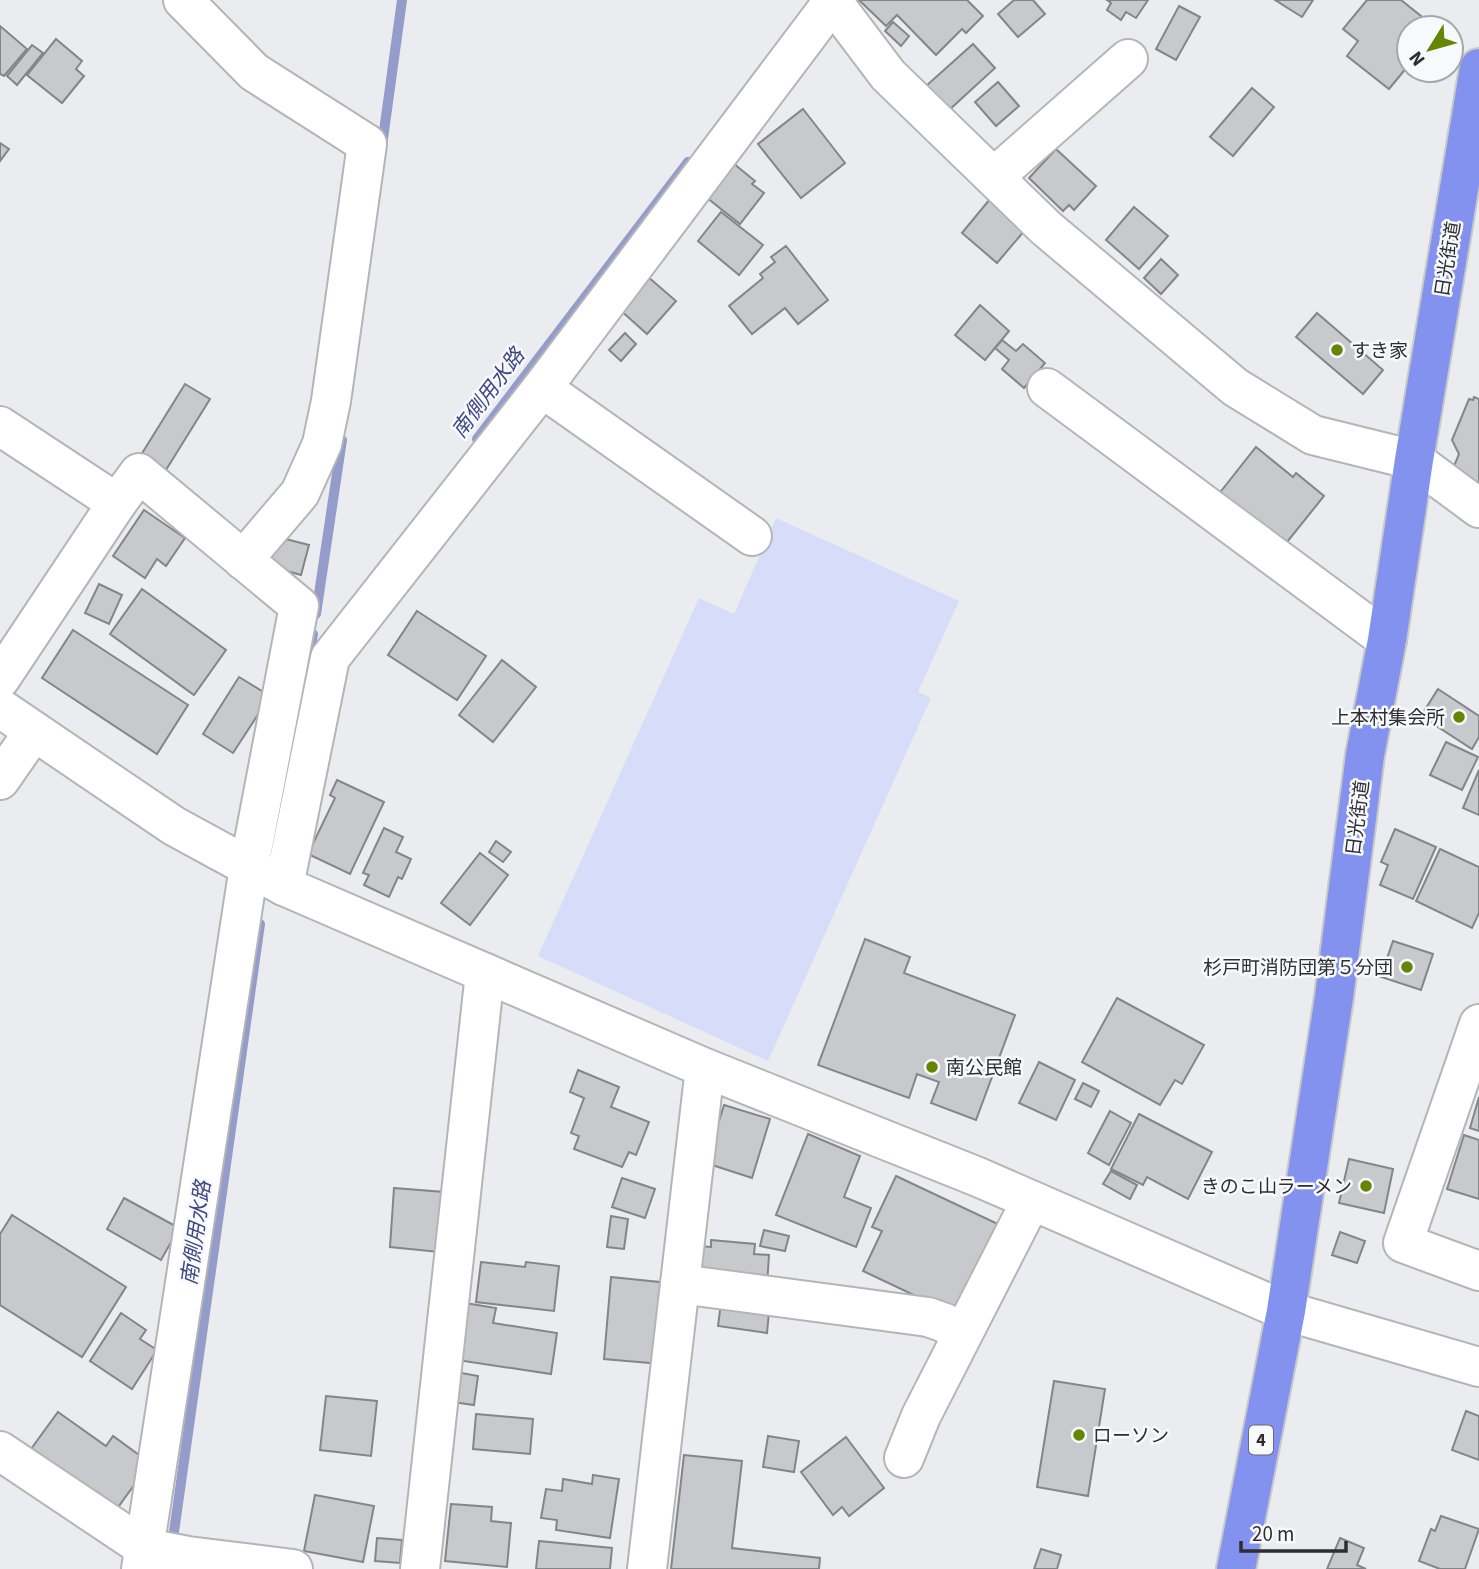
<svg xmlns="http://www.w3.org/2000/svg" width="1479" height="1569" font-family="'Source Sans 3','Noto Sans JP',sans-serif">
	<rect width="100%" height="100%" fill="#ebecef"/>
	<polygon fill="#d7ddf8" points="776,518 959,601 918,692 931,698 768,1061 538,956 699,598 734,614"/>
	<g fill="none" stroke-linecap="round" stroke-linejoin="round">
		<g stroke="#949dc9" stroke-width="10">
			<polyline points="382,146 402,0"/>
			<polyline points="477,439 688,162"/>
			<polyline points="316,614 342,440"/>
			<polyline points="290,759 313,634"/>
			<polyline points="172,1546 260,924"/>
		</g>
	</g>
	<g fill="#c8c9cd" stroke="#848588" stroke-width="2">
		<polygon points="859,0 967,0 983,16 966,33 962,29 936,55 897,15 886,26"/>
		<polygon points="1014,0 1033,0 1045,14 1018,37 998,14"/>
		<polygon points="1107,0 1148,0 1136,18 1126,12 1121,20 1107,10 1111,3"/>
		<polygon points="1275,0 1313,0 1302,17"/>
		<polygon points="1367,0 1401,0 1436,28 1409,28 1409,69 1407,67 1389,89 1347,56 1358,41 1343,29"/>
		<polygon points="1179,6 1200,17 1176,60 1156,49"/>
		<polygon points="893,22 909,36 901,46 885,31"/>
		<polygon points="0,26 27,49 4,76 0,74"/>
		<polygon points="56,39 82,61 76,69 84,76 62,103 27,75"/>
		<polygon points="973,44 995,68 948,111 926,86"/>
		<polygon points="32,45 43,53 17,85 7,76"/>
		<polygon points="998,82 1019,106 996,126 975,102"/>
		<polygon points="1252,88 1274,107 1233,156 1210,137"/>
		<polygon points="803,109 845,163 801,198 758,144"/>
		<polygon points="0,143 9,149 0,161"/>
		<polygon points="1056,149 1096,186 1074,210 1069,205 1063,211 1029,178"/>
		<polygon points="733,163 755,181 752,184 764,193 740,224 706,197"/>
		<polygon points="990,199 1025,230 997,263 962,233"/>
		<polygon points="1134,207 1168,236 1139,269 1106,240"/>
		<polygon points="721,212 763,245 739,275 698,241"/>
		<polygon points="786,246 828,300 798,324 785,308 752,334 729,306 763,278 760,274 775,262 771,257"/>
		<polygon points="1161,259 1178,275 1161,294 1144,278"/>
		<polygon points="647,276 676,301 647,334 619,309"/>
		<polygon points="980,305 1009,331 985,360 955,335"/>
		<polygon points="1317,313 1383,370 1363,394 1296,337"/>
		<polygon points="625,333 636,344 621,361 609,350"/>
		<polygon points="1002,340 1016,351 1023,344 1045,363 1024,388 1002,369 1009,360 995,348"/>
		<polygon points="185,384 210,399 166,470 141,455"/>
		<polygon points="1474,397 1479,399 1479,488 1450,476 1459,454 1452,440 1469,399 1473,400"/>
		<polygon points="1256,447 1293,477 1296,473 1324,496 1283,547 1218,495"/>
		<polygon points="144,510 185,538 166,566 157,559 145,578 113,556"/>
		<polygon points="274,536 309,545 301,575 266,565"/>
		<polygon points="99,584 122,595 109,624 85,613"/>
		<polygon points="142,589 226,650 194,695 110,634"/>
		<polygon points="417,611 486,656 457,700 388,655"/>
		<polygon points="73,630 188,705 157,754 42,678"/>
		<polygon points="502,660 536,687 493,742 459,715"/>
		<polygon points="239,677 270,696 233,753 203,734"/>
		<polygon points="1438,689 1479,716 1479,737 1472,749 1421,716"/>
		<polygon points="1446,742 1478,757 1462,790 1430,775"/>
		<polygon points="1479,770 1479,815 1463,808"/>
		<polygon points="337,780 384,802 350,874 308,854 335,798 330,795"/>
		<polygon points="384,828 403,837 396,852 411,859 402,879 398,877 389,897 364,885 369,875 363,873"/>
		<polygon points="1395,829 1436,847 1413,899 1380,885 1388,865 1381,862"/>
		<polygon points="496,841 511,852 503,862 489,852"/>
		<polygon points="1440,849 1479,867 1479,913 1472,928 1416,901"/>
		<polygon points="480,853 508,875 470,925 441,903"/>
		<polygon points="865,939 910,957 904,973 1015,1015 976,1120 931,1103 939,1082 917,1074 909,1098 818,1065"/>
		<polygon points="1393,941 1433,954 1421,990 1375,975 1380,962 1385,964"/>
		<polygon points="1117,998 1204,1045 1182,1084 1175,1080 1160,1105 1082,1062"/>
		<polygon points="1039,1062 1075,1080 1056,1120 1019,1103"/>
		<polygon points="578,1070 619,1087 611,1107 649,1122 636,1155 629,1152 622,1167 574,1149 579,1136 571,1133 584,1098 570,1092"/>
		<polygon points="1083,1083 1099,1091 1091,1107 1075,1099"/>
		<polygon points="1479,1097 1479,1131 1470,1128"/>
		<polygon points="724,1105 770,1119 752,1178 706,1163"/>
		<polygon points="1110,1111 1131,1123 1109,1165 1088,1153"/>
		<polygon points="1139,1114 1212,1152 1188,1199 1147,1177 1143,1185 1111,1169"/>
		<polygon points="808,1134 860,1156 844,1197 871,1208 856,1247 776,1215"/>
		<polygon points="1464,1135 1479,1140 1479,1199 1447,1189"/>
		<polygon points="1349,1159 1393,1169 1384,1213 1339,1203"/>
		<polygon points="1111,1171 1137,1185 1130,1199 1103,1184"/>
		<polygon points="896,1176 1000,1225 958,1316 863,1271 882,1231 872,1227"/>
		<polygon points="622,1178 655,1189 645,1218 612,1207"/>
		<polygon points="394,1188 444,1192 439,1252 390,1247"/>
		<polygon points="124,1198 179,1228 161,1260 107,1229"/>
		<polygon points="12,1215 126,1287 82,1357 0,1305 0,1234"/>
		<polygon points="611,1216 628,1219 624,1249 607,1247"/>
		<polygon points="764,1230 789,1236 785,1251 760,1246"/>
		<polygon points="1340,1232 1365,1241 1357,1263 1332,1255"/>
		<polygon points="711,1240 755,1244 754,1254 769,1255 767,1285 698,1280 700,1246 711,1247"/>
		<polygon points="481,1262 525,1267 526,1262 559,1266 554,1311 476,1302"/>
		<polygon points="611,1277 669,1283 661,1364 604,1359"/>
		<polygon points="722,1295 770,1301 767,1333 718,1326"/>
		<polygon points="465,1303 496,1308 493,1323 557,1333 551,1374 457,1360"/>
		<polygon points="121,1313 146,1330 140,1339 157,1350 132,1389 90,1361"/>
		<polygon points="456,1372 478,1376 474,1405 452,1402"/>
		<polygon points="1054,1381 1105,1389 1088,1496 1037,1487"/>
		<polygon points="326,1396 377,1401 371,1456 320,1450"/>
		<polygon points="1466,1411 1479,1416 1479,1460 1452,1450"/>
		<polygon points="58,1412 106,1446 113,1436 150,1463 116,1510 31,1449"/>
		<polygon points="476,1414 533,1419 530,1454 473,1449"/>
		<polygon points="768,1436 799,1441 794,1472 763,1467"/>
		<polygon points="846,1437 884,1488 849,1516 842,1507 833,1515 801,1472"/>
		<polygon points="684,1455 742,1461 732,1548 820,1558 819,1569 671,1569"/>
		<polygon points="593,1475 619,1479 610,1538 556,1530 557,1520 541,1518 546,1489 562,1491 563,1479 592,1484"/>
		<polygon points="315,1495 374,1506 363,1562 304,1551"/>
		<polygon points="451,1504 492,1507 491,1521 511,1523 507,1567 445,1561"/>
		<polygon points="1441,1516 1479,1529 1465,1569 1440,1569 1419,1561 1431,1529 1435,1531"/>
		<polygon points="377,1538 402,1540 400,1563 375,1561"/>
		<polygon points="1340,1538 1364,1548 1357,1565 1366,1569 1327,1569"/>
		<polygon points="539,1541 612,1548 610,1569 536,1569"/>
		<polygon points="1041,1549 1061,1555 1057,1569 1034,1569"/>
	</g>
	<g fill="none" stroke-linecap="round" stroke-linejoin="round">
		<defs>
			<g id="minor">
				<polyline points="183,0 254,72 367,144 331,401 322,444 300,493 243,560"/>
				<polyline points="833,2 888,75 1046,228 1235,387 1313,435 1414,460 1479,508"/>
				<polyline points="994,177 1128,59"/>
				<polyline points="542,388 752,536"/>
				<polyline points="1047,388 1387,640"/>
				<polyline points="0,426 117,503 0,679"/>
				<polyline points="117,503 139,473 299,606 249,867 141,1569"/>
				<polyline points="0,708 174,826 284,886 705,1068 978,1177 1286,1311 1479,1367"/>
				<polyline points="0,780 34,731"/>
				<polyline points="284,886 330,658 542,388 834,0"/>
				<polyline points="1479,1024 1403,1243 1479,1271"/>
				<polyline points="680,1284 928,1317 945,1323 962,1335"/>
				<polyline points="0,1451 145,1548 188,1556 293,1569"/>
				<polyline points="904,1458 921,1416 1031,1201"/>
				<polyline points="420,1569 485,973"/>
				<polyline points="647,1569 705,1068"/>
			</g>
			<polyline id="highway" points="1236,1569 1286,1311 1334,997 1365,755 1387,640 1414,460 1479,68"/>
		</defs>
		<use href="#minor" stroke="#b5b5b9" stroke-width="42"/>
		<use href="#highway" stroke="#c9c9c9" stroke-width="42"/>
		<use href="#minor" stroke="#fff" stroke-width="38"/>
		<use href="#highway" stroke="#8392ee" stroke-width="38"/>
	</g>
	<g fill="#648604" stroke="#f8f9fd" stroke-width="2.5">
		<circle cx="1337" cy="350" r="7"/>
		<circle cx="1459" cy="717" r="7"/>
		<circle cx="1407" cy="967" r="7"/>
		<circle cx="932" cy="1067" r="7"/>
		<circle cx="1366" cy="1186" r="7"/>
		<circle cx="1079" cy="1435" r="7"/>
	</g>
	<g text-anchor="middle" stroke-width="5" stroke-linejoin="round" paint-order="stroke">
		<rect fill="#f8f9fd" stroke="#6b6b6e" stroke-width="2" x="1249" y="1425.5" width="24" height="29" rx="5"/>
		<g font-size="18" font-weight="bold" fill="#2e2e30">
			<text x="1261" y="1446">4</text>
		</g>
		<g font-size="19" fill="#2e2e30" stroke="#f8f9fd">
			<text transform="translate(1447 259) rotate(-81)" y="7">日光街道</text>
			<text transform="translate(1357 818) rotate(-83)" y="7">日光街道</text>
		</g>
		<g font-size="19" fill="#2e2e30" stroke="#f8f9fd" text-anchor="start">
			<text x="1351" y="357">すき家</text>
			<text x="1445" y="724" text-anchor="end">上本村集会所</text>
			<text x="1393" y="974" text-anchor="end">杉戸町消防団第５分団</text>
			<text x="946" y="1074">南公民館</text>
			<text x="1352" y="1193" text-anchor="end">きのこ山ラーメン</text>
			<text x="1093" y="1442">ローソン</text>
		</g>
		<g font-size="21" font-style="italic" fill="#404882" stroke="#f8f9fd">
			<text transform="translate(488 393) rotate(-53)" y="7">南側用水路</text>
			<text transform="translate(196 1233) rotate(-82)" y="7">南側用水路</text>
		</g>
	</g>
	<g transform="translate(1430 49) rotate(233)"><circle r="33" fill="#f8f9fd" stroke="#a7a8ab" stroke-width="2"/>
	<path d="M0-5L12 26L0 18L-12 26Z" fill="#648604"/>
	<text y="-10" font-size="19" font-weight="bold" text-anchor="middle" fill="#2e2e30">N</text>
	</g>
	<path d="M1241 1541v10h105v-10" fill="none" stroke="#2e2e30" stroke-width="3.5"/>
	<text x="1252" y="1541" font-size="21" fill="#2e2e30" stroke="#f8f9fd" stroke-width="5" paint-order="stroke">20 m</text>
</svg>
